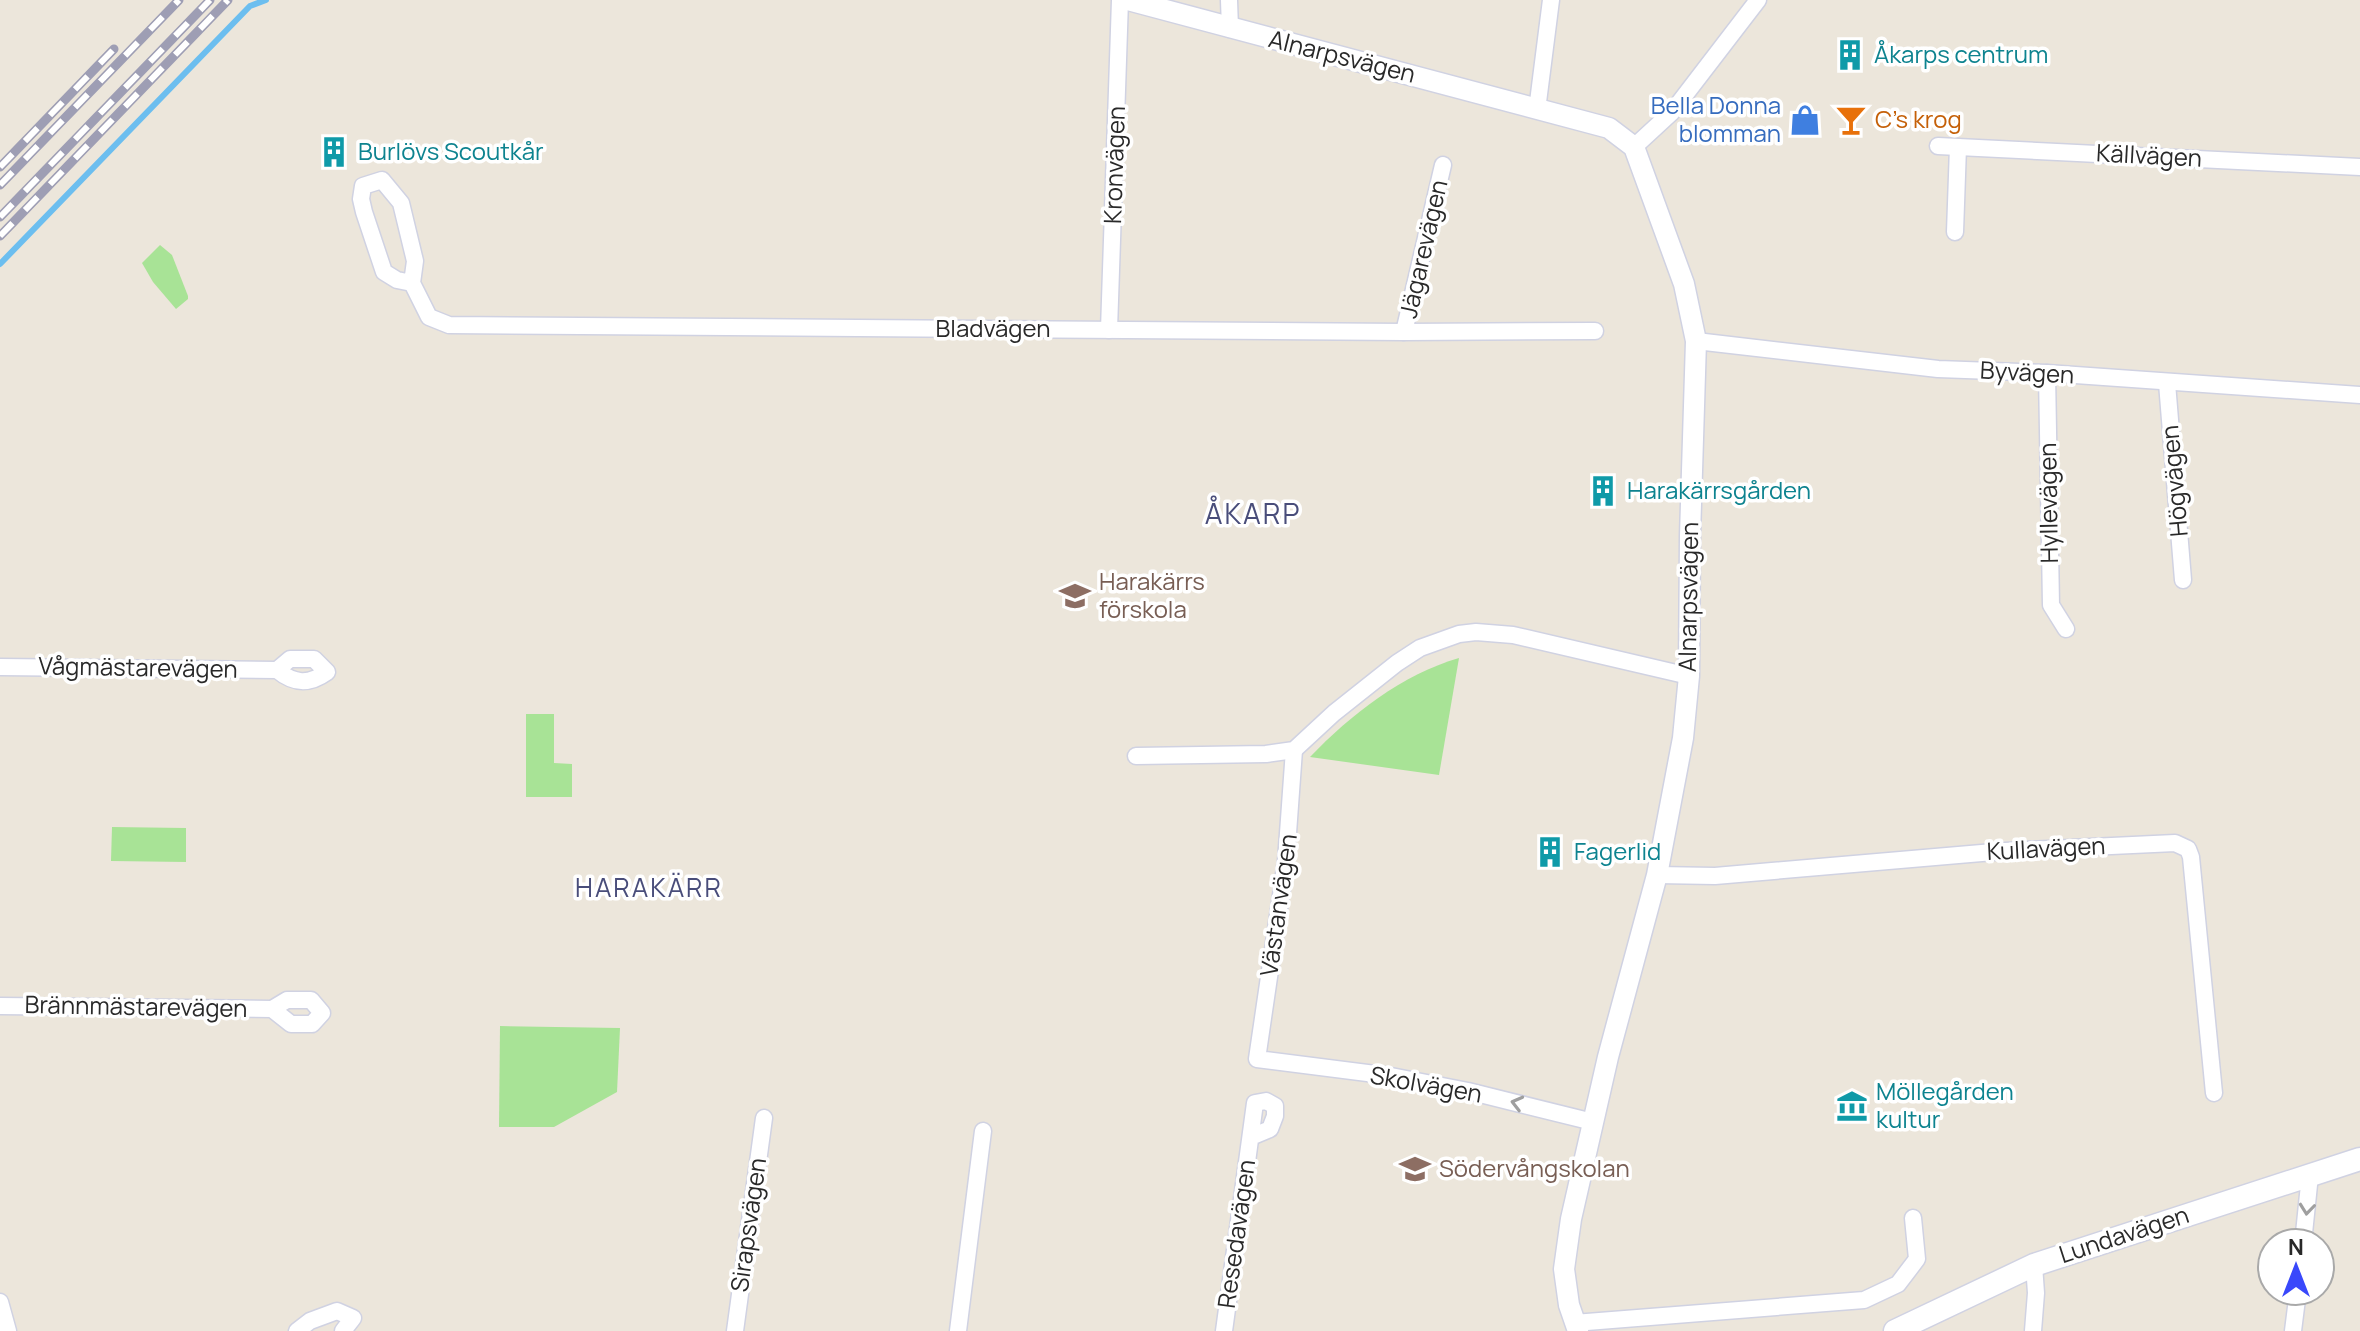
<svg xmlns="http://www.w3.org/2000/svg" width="2360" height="1331" font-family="Manrope,sans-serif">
	<rect width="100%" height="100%" fill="#ece6db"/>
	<g fill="#a8e396">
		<polygon points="160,245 172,255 188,296 188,299 176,309 153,282 142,263"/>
		<path d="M1459,658L1439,775L1310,757C1350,715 1403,674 1459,658Z"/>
		<polygon points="526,714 554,714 554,763 572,764 572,797 526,797"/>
		<polygon points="112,827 186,828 186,862 111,861"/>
		<polygon points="500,1026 620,1028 617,1092 554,1127 499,1127"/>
	</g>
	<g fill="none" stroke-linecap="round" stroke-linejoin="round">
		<polyline stroke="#6cbeef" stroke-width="6" points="0,264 250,6 266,0"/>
		<defs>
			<g id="minor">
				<polyline points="1229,0 1230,29"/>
				<polyline points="1537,110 1551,0"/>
				<polyline points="1938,146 2360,167"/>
				<polyline points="1634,147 1672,112 1758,0"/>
				<polyline points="1955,232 1958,147"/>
				<polyline points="412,283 397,280 384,272 364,212 361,199 363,186 382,180 401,203 415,261 412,283 429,317 449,325 1404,332 1595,331"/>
				<polyline points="1109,330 1120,0"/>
				<polyline points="1404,332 1443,165"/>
				<polyline points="1696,341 1938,369 2047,373 2360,395"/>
				<polyline points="2047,373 2051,605 2066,629"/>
				<polyline points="2167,383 2183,580"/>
				<path d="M0,667L277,670C294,684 309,685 327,672L314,659H290L277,670"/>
				<polyline points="1294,750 1286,861 1257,1059 1391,1076 1468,1091 1593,1122"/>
				<polyline points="1136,756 1266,754 1294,750 1334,713 1397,663 1420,648 1459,634 1476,632 1513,635 1689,676"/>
				<polyline points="1657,875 1715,876 2005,851 2175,843 2188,849 2191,857 2214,1093"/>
				<polyline points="0,1006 272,1009 287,1000 311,1000 322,1013 312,1024 291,1024 272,1009"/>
				<polyline points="2303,1243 2310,1175"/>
				<polyline points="0,1302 8,1331"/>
				<polyline points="1574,1323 1864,1300 1898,1284 1917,1259 1913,1218"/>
				<polyline points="297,1331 310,1321 337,1311 353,1318 343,1331"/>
				<polyline points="735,1331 764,1118"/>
				<polyline points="958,1331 983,1131"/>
				<polyline points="1224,1331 1255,1103 1266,1101 1275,1106 1275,1116 1270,1129 1251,1137"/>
				<polyline points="2033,1331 2036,1293 2034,1265"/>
				<polyline points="2293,1331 2298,1291"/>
			</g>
			<polyline id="tertiary" points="1128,0 1609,128 1634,147 1684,284 1696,341 1690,536 1689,676 1683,738 1657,875 1608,1057 1571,1219 1564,1269 1569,1305 1578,1331"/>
			<polyline id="secondary" points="1895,1331 2034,1265 2360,1159"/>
		</defs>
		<use href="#minor" stroke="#d0d2e2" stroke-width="19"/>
		<use href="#tertiary" stroke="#d0d2e2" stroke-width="23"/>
		<use href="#secondary" stroke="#d0d2e2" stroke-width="25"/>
		<use href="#minor" stroke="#fff" stroke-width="16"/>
		<use href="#tertiary" stroke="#fff" stroke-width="20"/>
		<use href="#secondary" stroke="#fff" stroke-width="22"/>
		<defs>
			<g id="rail">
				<polyline points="0,167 114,49"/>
				<polyline points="0,185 179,0"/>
				<polyline points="0,217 210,0"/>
				<polyline points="0,236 228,0"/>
			</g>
		</defs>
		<use href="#rail" stroke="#9e9eb4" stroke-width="9"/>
		<use href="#rail" stroke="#fff" stroke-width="6" stroke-dasharray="18" stroke-linecap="butt"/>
	</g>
	<defs><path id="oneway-chevron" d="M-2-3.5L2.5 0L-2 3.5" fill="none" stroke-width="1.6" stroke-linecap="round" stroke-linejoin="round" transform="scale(2)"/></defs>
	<g stroke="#9f9f9f">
		<use href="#oneway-chevron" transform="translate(1517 1103) rotate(-166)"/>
		<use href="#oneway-chevron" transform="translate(2307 1209) rotate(96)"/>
	</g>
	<defs>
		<symbol id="building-bare" viewBox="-9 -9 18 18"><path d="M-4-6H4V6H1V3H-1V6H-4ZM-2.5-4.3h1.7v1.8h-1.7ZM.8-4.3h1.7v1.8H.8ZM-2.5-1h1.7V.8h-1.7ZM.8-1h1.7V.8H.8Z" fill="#0f9aa8" stroke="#fff" stroke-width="2.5" paint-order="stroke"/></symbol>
		<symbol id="shop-bare" viewBox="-9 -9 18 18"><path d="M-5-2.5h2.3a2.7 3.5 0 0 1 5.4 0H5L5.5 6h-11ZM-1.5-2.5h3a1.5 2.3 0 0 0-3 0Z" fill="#3f7fe0" stroke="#fff" stroke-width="2.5" paint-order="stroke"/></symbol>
		<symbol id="bar-bare" viewBox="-9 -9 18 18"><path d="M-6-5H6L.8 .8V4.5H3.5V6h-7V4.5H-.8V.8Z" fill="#e8710a" stroke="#fff" stroke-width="2.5" paint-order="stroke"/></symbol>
		<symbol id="school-bare" viewBox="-9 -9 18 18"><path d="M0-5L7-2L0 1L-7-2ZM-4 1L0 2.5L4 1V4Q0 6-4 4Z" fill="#8d6e63" stroke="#fff" stroke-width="2.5" paint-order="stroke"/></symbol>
		<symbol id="museum-bare" viewBox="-9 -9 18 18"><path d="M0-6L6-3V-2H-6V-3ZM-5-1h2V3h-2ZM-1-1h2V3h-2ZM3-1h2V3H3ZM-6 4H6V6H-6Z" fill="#0f9aa8" stroke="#fff" stroke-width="2.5" paint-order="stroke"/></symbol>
	</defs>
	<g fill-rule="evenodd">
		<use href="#building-bare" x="1828" y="33" width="44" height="44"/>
		<use href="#shop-bare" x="1783" y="98" width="44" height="44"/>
		<use href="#bar-bare" x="1829" y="98" width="44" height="44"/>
		<use href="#building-bare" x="312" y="130" width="44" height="44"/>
		<use href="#building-bare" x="1581" y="469" width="44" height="44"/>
		<use href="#school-bare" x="1053" y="574" width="44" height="44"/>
		<use href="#building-bare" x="1528" y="830" width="44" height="44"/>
		<use href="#museum-bare" x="1830" y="1084" width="44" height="44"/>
		<use href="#school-bare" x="1393" y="1147" width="44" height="44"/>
	</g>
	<g text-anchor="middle" stroke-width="7" stroke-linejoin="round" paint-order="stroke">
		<g font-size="24" fill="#0d838f" stroke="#fff" text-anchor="start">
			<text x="1874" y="63">Åkarps centrum</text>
			<text x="358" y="160">Burlövs Scoutkår</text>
			<text x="1627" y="499">Harakärrsgården</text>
			<text x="1574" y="860">Fagerlid</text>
			<text x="1876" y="1100">Möllegården<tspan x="1876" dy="28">kultur</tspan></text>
		</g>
		<g font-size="24" fill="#292929" stroke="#fff">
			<text transform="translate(1342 57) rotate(14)" y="8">Alnarpsvägen</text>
			<text transform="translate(2149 156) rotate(3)" y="8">Källvägen</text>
			<text transform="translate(1115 165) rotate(-88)" y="8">Kronvägen</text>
			<text transform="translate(1424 249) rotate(-77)" y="8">Jägarevägen</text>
			<text x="993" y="337">Bladvägen</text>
			<text transform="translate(2027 373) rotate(3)" y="8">Byvägen</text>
			<text transform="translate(2175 481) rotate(-95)" y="8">Högvägen</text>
			<text transform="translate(2049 503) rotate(-91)" y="8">Hyllevägen</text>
			<text transform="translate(1689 597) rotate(-89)" y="8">Alnarpsvägen</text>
			<text transform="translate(138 668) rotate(1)" y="8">Vågmästarevägen</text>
			<text transform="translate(2046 849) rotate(-3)" y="8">Kullavägen</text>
			<text transform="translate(1279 905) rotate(-82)" y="8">Västanvägen</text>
			<text transform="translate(136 1007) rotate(1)" y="8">Brännmästarevägen</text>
			<text transform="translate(1426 1085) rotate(10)" y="8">Skolvägen</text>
			<text transform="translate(749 1225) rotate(-82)" y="8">Sirapsvägen</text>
			<text transform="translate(1237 1234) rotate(-82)" y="8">Resedavägen</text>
			<text transform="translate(2124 1235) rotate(-18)" y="8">Lundavägen</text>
		</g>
		<g font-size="24" fill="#366cbe" stroke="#fff" text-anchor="end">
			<text x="1781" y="114">Bella Donna<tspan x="1781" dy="28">blomman</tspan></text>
		</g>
		<g font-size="24" fill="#c56008" stroke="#fff" text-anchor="start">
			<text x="1875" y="128">C's krog</text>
		</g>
		<g font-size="24" fill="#785e54" stroke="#fff" text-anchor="start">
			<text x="1099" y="590">Harakärrs<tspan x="1099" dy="28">förskola</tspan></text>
			<text x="1439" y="1177">Södervångskolan</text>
		</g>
		<g font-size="26" letter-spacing="2" fill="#494d7a" stroke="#fff">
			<text x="649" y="897">HARAKÄRR</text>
		</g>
		<g font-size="28" letter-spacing="2" fill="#494d7a" stroke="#fff">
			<text x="1253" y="524">ÅKARP</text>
		</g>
	</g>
	<g transform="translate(2296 1267)"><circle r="38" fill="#ffffff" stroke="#a9a9a9" stroke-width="2"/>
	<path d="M0-6L14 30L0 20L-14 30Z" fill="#3948fb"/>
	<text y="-12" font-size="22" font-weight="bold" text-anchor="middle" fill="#292929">N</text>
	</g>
</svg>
